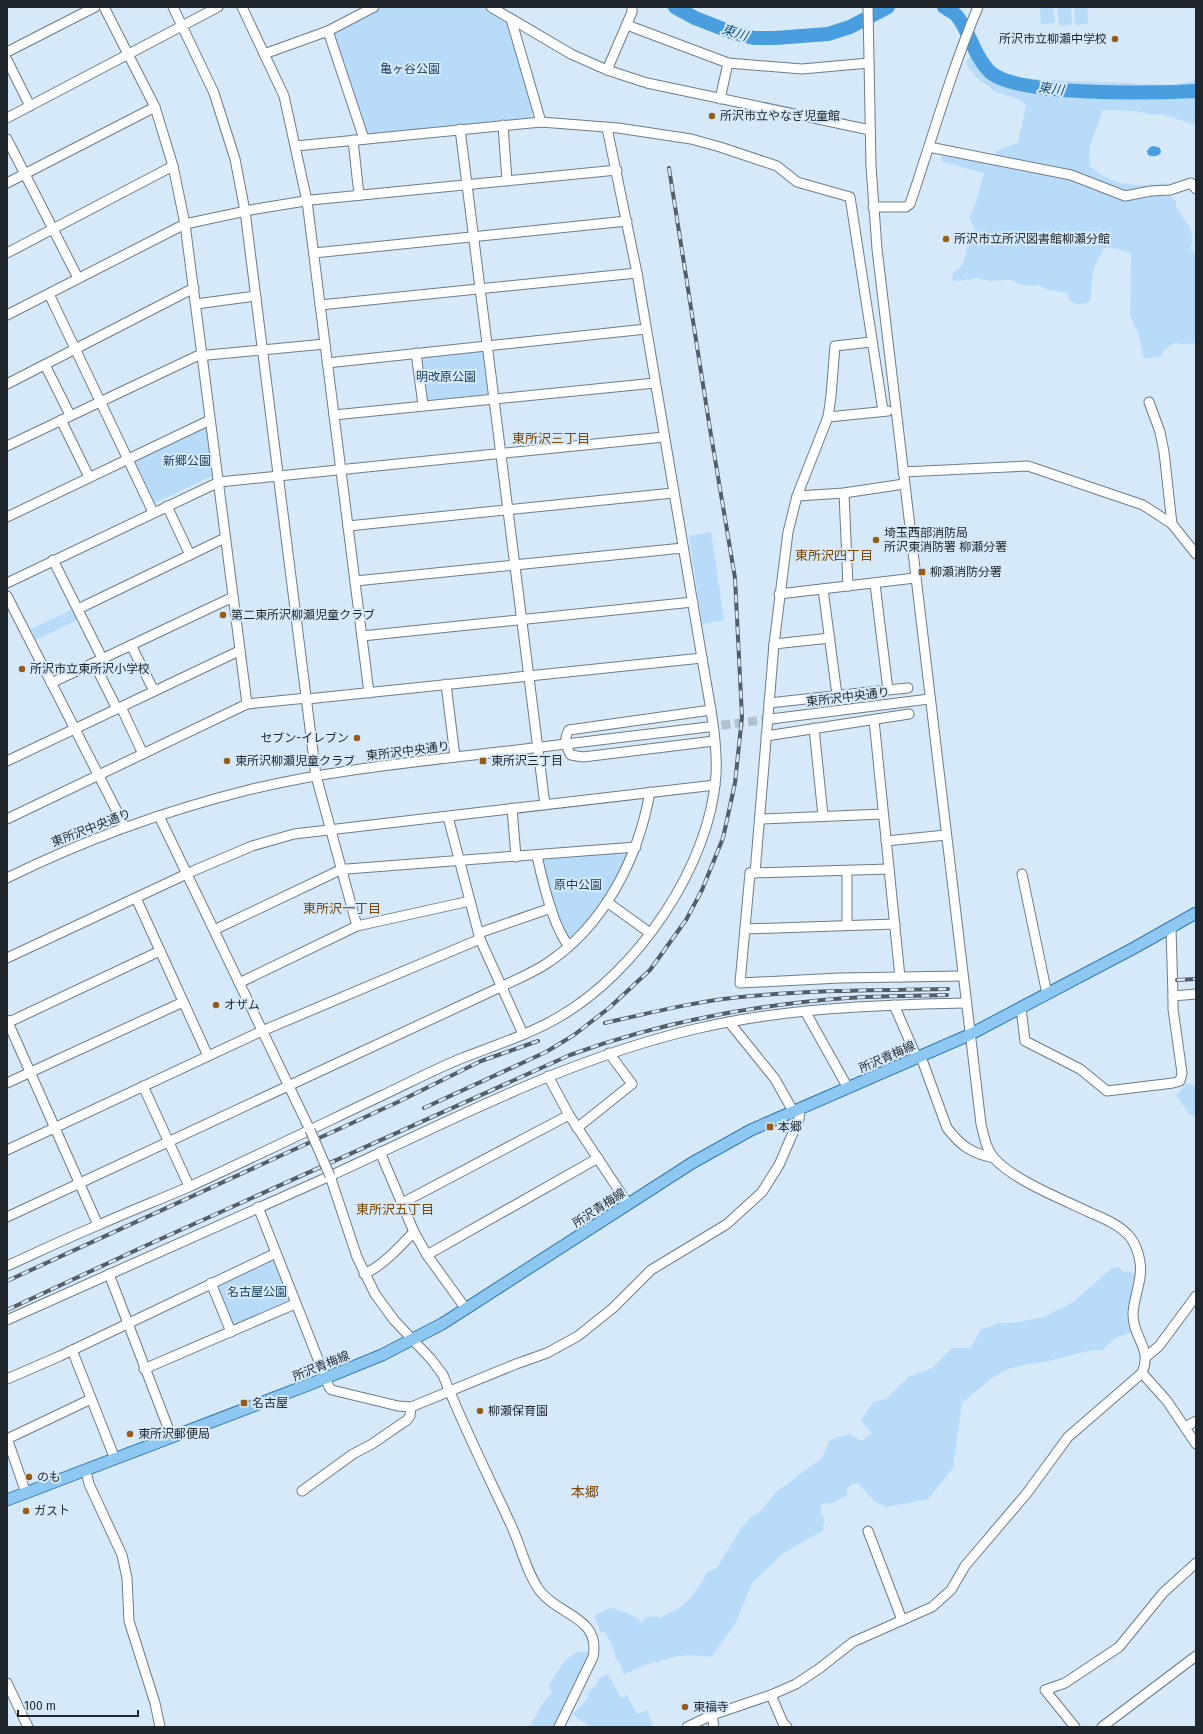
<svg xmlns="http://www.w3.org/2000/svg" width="1203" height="1734" font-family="'Fira Sans','Noto Sans JP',sans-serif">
	<rect width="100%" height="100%" fill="#d6e9f8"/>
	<g fill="#b8dbf9">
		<polygon points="384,7 482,7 508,23 533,108 532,115 528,120 371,134 366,133 334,37 334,32"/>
		<polygon points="1040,7 1053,7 1055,23 1041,24"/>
		<polygon points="1057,7 1071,7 1072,25 1059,26"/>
		<polygon points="1074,7 1087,7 1088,24 1075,25"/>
		<path d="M969,57H977L986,62L1002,76L1044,80L1178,85L1196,80V125L1162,114L1151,115L1135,111L1103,110L1091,143L1089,154L1090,166C1095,170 1100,175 1105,177C1123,187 1147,186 1166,183L1170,196L1176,201V207L1190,228L1193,241L1190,248L1196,255V343L1185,344L1174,343L1163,351L1162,356L1144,359L1139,336L1130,315L1131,253L1118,249L1104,248C1099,258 1093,267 1092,279C1091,287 1092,293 1090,301C1083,305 1075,305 1069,300L1068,293L1046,289L1039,285L1030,286L1020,284L1012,280L990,281L977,278L958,281L952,280L953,273L963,265L968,243L975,229L969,218L976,202L984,173L943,162L941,159L943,153L991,162L997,151L1018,143L1026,105C1016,95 1001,96 990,88L989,85C980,84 971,71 966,63Z"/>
		<polygon points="479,351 483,352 488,393 486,395 426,402 420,357"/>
		<polygon points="204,426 207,427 214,475 153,504 133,461"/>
		<polygon points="711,532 724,620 702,624 689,536"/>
		<polygon points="73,609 79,619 36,640 31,629"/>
		<path d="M625,852L629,855C614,886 596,912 571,937H566L554,907L542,861L544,857Z"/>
		<polygon points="1186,1084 1196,1085 1196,1117 1189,1114 1176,1095"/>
		<polygon points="271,1259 275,1260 291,1301 233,1328 216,1284"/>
		<path d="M1119,1267L1124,1272L1130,1271L1135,1275L1127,1317L1132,1332L1115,1338L1102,1350C1084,1350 1074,1355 1057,1359C1041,1364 1022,1363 1006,1370C989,1378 976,1391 962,1403L953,1468L928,1499L886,1507L875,1502L859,1484H852L847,1488V1495L835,1502L822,1504L820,1511L825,1520L822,1531L782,1554L752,1583L734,1626L711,1657C692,1654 674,1654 657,1663L652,1660L653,1662L624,1674L620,1663L615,1658C615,1648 609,1640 605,1632L601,1633L594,1616C599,1614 606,1609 611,1608C618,1608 640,1618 642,1623L644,1619C650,1616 655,1616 661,1618C667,1613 671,1612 678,1609C687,1604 703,1583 706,1573L717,1568L741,1528L751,1517L760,1512L776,1492L822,1458L830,1440L849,1434L861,1441L872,1434L861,1420L873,1402L886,1399L908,1377L932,1368L952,1348H971L980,1330L999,1323H1013L1044,1317L1072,1303L1112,1268Z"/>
		<path d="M579,1652H589L581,1671L575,1681L556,1727H528L531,1724L542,1705L552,1692L549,1685C557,1673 564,1657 579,1652Z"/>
		<polygon points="608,1674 621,1698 627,1695 637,1714 647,1710 653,1727 589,1727 573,1714 588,1698 588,1693 599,1682 597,1679"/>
	</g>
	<path fill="#489ede" d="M1154,146L1160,148L1161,152C1159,157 1153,157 1148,155L1147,151L1150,147Z"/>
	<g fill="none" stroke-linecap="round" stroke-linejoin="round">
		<g stroke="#489ede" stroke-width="14">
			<polyline points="675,7 695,18 731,32 754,38 775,38 828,34 850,27 888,7"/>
			<path d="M944,7C948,10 954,12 957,16C970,32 974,56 989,71C1014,97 1157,93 1196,91"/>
		</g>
		<polyline stroke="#b1c2cf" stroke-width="9" stroke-dasharray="9 4.5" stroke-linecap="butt" points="708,727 771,719"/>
		<defs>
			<g id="minor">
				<polyline points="104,7 155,107 173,166 185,224 247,704"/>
				<polyline points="173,7 214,93 235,159 245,211 316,776 357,926"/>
				<polyline points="242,7 284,96 307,201 369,693"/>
				<polyline points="491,7 571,54 607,70 647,83 870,130"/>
				<polyline points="511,19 541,122"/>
				<polyline points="627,25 728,63 802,69 869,63"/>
				<polyline points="328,31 364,139"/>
				<polyline points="7,52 95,7"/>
				<polyline points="264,54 328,31 374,7"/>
				<polyline points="7,60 30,106"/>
				<polyline points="607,70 632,12 632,7"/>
				<polyline points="720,99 728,63"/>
				<polyline points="7,118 218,7"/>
				<polyline points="503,125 507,181"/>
				<polyline points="460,129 545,805"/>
				<polyline points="7,139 78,278"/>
				<polyline points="353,140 359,195"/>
				<polyline points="296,146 541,122 618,128 691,139 720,147 777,166 797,182 850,197 883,411"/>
				<polyline points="929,147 1071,175 1125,196 1151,191 1170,190 1191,183 1196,189"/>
				<polyline points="7,183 155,107"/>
				<path d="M873,207H906L910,204C932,139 951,71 978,7"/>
				<polyline points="7,253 173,166"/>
				<polyline points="314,253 627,221"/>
				<polyline points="49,294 153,512"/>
				<polyline points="196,304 256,296"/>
				<polyline points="320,305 637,273"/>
				<polyline points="7,315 185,224 256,209 311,200 617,170"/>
				<polyline points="416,353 423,405"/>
				<polyline points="327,363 646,329"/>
				<polyline points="45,365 70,415"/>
				<polyline points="7,384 194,288"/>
				<polyline points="1149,402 1160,432 1164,452 1172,524"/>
				<polyline points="334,415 655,383"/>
				<polyline points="828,417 888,411"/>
				<polyline points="61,420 89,477"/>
				<polyline points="7,446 197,356 325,344"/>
				<polyline points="903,472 1028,466 1143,505 1172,524 1196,554"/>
				<polyline points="844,493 848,586"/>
				<polyline points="797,496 844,493 904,484"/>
				<polyline points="167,506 190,555"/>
				<polyline points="7,517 210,420"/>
				<polyline points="348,526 673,493"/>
				<polyline points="53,560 102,658"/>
				<polyline points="355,581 683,548"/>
				<polyline points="7,583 219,482 664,437"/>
				<polyline points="823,589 837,695"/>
				<polyline points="779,594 915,578"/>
				<polyline points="7,596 125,827"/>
				<polyline points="78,609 225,538"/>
				<polyline points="362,636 693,602"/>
				<polyline points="774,644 830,638"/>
				<polyline points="131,645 154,691"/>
				<polyline points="94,663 117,709"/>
				<polyline points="51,683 233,597"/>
				<polyline points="446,684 455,757"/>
				<polyline points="888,690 908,688"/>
				<polyline points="307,699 702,658"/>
				<polyline points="769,703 888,690 875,584"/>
				<polyline points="121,707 143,754"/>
				<path d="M711,710L569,730C563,739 566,747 571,755L583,757L714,741"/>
				<polyline points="771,719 929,699"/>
				<polyline points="874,720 900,977"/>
				<polyline points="814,728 823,816"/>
				<polyline points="766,736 909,714"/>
				<polyline points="7,761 239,651"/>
				<polyline points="512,808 516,857"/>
				<polyline points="159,816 310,1130"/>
				<polyline points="448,817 480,939 523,1034"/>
				<polyline points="7,819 247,704 307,698"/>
				<polyline points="760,819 883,814"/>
				<polyline points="886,841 946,835"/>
				<path d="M537,856C542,879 554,929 569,946"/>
				<polyline points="889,869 750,873 740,983 840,978 962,976"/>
				<polyline points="847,871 847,925"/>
				<polyline points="755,873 774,644 788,532 797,496 828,417 831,396 835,346 871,342"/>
				<polyline points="1022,874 1047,994"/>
				<path d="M7,878C84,840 164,811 248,790C330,770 415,762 499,752C569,744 638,735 708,727"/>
				<polyline points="136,898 208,1056"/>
				<polyline points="607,902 650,933"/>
				<polyline points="745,929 895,924"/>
				<polyline points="1171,929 1173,996 1196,994"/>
				<polyline points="214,930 338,871 347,869 636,847"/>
				<polyline points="479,933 551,908"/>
				<polyline points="7,958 193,871 252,846 294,834 715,785"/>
				<polyline points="239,983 357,926 470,901"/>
				<polyline points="894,1005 917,1058"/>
				<polyline points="1021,1008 1025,1041 1080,1069 1107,1091 1173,1083 1180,1081 1182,1073 1173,1009 1173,996"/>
				<polyline points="805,1011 848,1088"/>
				<polyline points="7,1020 98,1225"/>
				<polyline points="729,1022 775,1079 793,1111"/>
				<polyline points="7,1023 160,951"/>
				<path d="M921,1057L947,1128C961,1146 971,1153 994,1158"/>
				<polyline points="548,1076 569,1115 628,1204"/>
				<polyline points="7,1083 183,1002"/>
				<polyline points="143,1086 189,1186"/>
				<polyline points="577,1128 632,1084 609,1053"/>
				<polyline points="7,1150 262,1031 480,939"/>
				<polyline points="380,1152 414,1232 427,1255 466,1309"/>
				<path d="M330,1176L357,1257L375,1294L394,1320L431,1359L443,1375C463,1426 488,1475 511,1525C521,1546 526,1572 540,1591C559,1616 601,1617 593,1657L559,1727"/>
				<polyline points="402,1203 569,1115"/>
				<polyline points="258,1207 329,1387 332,1390 398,1406 411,1407 516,1364 547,1353 578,1336 613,1308 651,1270 727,1224 762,1192 779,1165 799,1119 800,1108"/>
				<path d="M7,1217L522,977C530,973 538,969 546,964C604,926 638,859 650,792"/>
				<polyline points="427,1255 598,1158"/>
				<path d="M7,1266C38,1252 69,1237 101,1224C130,1211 161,1199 191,1186C254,1157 318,1126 381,1096C407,1084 433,1070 460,1059C493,1046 528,1035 559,1017C637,972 710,866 716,775C718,739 708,695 702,658L637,273L607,128"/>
				<polyline points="109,1274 172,1438"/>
				<path d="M364,1274C384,1265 399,1247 414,1232"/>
				<polyline points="211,1283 231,1332"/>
				<path d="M7,1320C115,1272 223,1224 330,1176C450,1121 567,1059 695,1029C784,1008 875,1005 965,1003"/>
				<polyline points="72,1350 115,1459"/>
				<polyline points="1146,1357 1159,1346 1196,1296"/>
				<polyline points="144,1369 295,1304"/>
				<polyline points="1142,1373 1167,1401 1196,1444"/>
				<polyline points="7,1379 60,1356 276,1253"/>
				<polyline points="1185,1427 1196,1421"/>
				<polyline points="7,1438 26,1493"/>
				<polyline points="7,1439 91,1399"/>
				<polyline points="86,1471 89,1484 122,1555 127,1578 129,1621 155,1703 160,1727"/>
				<polyline points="302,1491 353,1454 372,1444 407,1420 410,1416 411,1407"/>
				<polyline points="868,1531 902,1620"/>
				<polyline points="7,1683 28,1727"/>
				<polyline points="771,1695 783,1723 787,1727"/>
				<polyline points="712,1715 714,1727"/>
				<path d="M687,1727L712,1715L771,1695L796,1684L820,1668L853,1642L932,1607L951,1590L965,1566L1027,1493L1068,1437L1142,1373C1153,1348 1132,1337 1133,1313C1134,1296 1143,1279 1140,1262C1139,1254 1135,1243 1130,1237C1120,1225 1105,1219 1091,1213C1064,1200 1013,1180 994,1158C986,1149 984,1136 981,1124L877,249L871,166L868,7"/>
				<polyline points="1075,1727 1045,1690 1065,1683 1119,1647 1163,1593 1196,1563"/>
				<polyline points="1102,1727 1196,1656"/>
			</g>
			<polyline id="major" points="7,1500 313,1383 382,1355 442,1324 692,1163 751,1130 969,1035 1134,948 1196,913"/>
		</defs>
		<use href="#minor" stroke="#6b7c8a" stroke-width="11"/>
		<use href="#major" stroke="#3577a7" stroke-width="13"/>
		<use href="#minor" stroke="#fff" stroke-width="9"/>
		<use href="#major" stroke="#8dc8f2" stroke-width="11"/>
		<defs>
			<g id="rail">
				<polyline points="1177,980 1196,979"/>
				<path d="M605,1023C653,1012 701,1000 751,996C816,990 882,990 948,989"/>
				<polyline points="424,1108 546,1052 574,1035 609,1008 650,970 686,920 702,890 723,838 735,783 742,717 735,578 710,429 669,168"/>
				<polyline points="7,1281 398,1102 481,1061 538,1041"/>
				<path d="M7,1310L145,1246L570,1055C658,1023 753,1005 847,998C880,996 914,996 947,995"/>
			</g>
		</defs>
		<use href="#rail" stroke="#545e67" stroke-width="4"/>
		<use href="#rail" stroke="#d6e9f8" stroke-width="2.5" stroke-dasharray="8" stroke-linecap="butt"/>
		<defs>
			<polyline id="minor-bridge" points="310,1130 330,1176"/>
		</defs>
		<use href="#minor-bridge" stroke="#6b7c8a" stroke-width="11" stroke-linecap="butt"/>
		<use href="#minor-bridge" stroke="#fff" stroke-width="9"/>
	</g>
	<g fill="#965c1a" stroke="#d6e9f8" stroke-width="1.5">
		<circle cx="1115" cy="39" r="4"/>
		<circle cx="712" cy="116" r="4"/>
		<circle cx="946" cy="239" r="4"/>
		<circle cx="876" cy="540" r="4"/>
		<rect x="918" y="568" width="8" height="8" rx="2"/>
		<circle cx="223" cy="615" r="4"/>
		<circle cx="22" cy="669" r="4"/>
		<circle cx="357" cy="738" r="4"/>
		<circle cx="227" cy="761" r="4"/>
		<rect x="479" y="757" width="8" height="8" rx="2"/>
		<circle cx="216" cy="1005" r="4"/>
		<rect x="766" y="1123" width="8" height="8" rx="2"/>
		<rect x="240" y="1399" width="8" height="8" rx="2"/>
		<circle cx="480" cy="1411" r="4"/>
		<circle cx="130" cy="1434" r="4"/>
		<circle cx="29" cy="1477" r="4"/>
		<circle cx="26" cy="1511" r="4"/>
		<circle cx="685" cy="1707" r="4"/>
	</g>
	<g text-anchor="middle" stroke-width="4" stroke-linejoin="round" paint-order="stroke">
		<g font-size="12" fill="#1f262c" stroke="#d6e9f8" text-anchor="start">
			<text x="1107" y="43" text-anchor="end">所沢市立柳瀬中学校</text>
			<text x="720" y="120">所沢市立やなぎ児童館</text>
			<text x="954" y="243">所沢市立所沢図書館柳瀬分館</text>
			<text x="884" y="537">埼玉西部消防局<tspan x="884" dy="14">所沢東消防署 柳瀬分署</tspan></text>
			<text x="930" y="576">柳瀬消防分署</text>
			<text x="231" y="619">第二東所沢柳瀬児童クラブ</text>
			<text x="30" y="673">所沢市立東所沢小学校</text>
			<text x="349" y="742" text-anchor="end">セブン-イレブン</text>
			<text x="235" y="765">東所沢柳瀬児童クラブ</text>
			<text x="491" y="765">東所沢三丁目</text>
			<text x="224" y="1009">オザム</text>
			<text x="778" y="1131">本郷</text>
			<text x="252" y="1407">名古屋</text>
			<text x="488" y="1415">柳瀬保育園</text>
			<text x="138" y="1438">東所沢郵便局</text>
			<text x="37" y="1481">のも</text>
			<text x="34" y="1515">ガスト</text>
			<text x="693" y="1711">東福寺</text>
		</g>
		<g font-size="12" fill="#20435e" stroke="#d6e9f8">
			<text x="410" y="73">亀ヶ谷公園</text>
			<text x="446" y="381">明改原公園</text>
			<text x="187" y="465">新郷公園</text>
			<text x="578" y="889">原中公園</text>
			<text x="257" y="1296">名古屋公園</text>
		</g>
		<g font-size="12" fill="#1f262c" stroke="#d6e9f8">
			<text transform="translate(848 697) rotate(-7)" y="4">東所沢中央通り</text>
			<text transform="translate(408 751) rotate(-7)" y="4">東所沢中央通り</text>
			<text transform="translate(91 828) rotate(-21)" y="4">東所沢中央通り</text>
			<text transform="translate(887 1057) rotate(-24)" y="4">所沢青梅線</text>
			<text transform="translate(599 1208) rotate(-33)" y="4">所沢青梅線</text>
			<text transform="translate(321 1366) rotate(-22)" y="4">所沢青梅線</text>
		</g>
		<g font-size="13" font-style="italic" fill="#0c4e78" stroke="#d6e9f8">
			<text transform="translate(735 32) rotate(18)" y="5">東川</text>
			<text transform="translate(1051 88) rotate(7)" y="5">東川</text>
		</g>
		<g font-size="13" fill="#7c4807" stroke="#d6e9f8">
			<text x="551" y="443">東所沢三丁目</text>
			<text x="834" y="560">東所沢四丁目</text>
			<text x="342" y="913">東所沢一丁目</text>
			<text x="395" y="1214">東所沢五丁目</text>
		</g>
		<g font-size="14" fill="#7c4807" stroke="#d6e9f8">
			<text x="585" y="1497">本郷</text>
		</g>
	</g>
	<rect width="1203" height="1734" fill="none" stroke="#1f262c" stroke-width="16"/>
	<path d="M18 1710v6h120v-6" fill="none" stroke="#1f262c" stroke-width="2"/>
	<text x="24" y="1710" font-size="12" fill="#1f262c" stroke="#d6e9f8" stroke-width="3" paint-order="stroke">100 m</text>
</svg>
